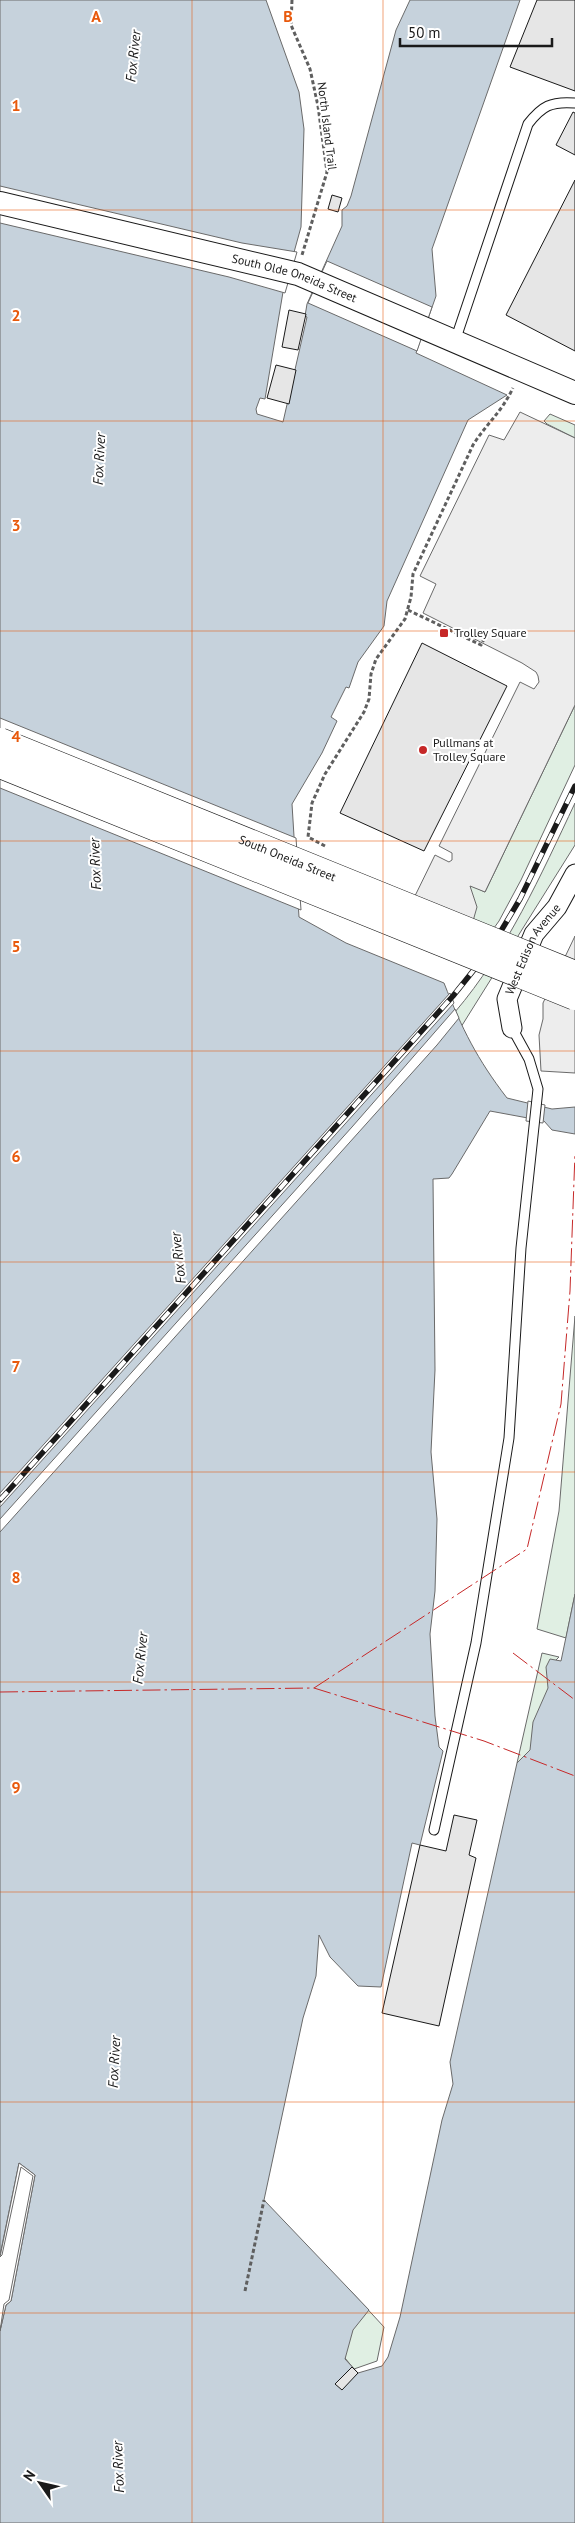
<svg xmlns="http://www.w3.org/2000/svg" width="575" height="2523" font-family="'PT Sans',sans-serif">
	<rect width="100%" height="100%" fill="#fff"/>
	<g fill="#e0efe3" stroke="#6a6a6a">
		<polygon points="550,414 575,425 575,438 547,424 544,421"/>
		<polygon points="575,705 575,765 521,880 499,921 484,942 473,937 470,885 485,892"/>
		<path d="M575,803V845L461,1027L455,1012C507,951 541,875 575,803Z"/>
		<polygon points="575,1316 575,1594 566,1638 537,1629 559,1511"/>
		<polygon points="542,1653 559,1657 556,1660 533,1748 517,1763"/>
		<polygon points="348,2288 384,2327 377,2361 354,2369 345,2358"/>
	</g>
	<g fill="#ededed" stroke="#6a6a6a">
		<polygon points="520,412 575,438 575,705 485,892 470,886 477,907 471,928 412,902 435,855 449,862 452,860 452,853 439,846 520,682 534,689 539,682 538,676 536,672 522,663 423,613 436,584 420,576 489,435 504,440"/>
		<polygon points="575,936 575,1073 541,1071 539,1035 543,1019 543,1003"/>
	</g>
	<path fill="#c6d2dc" stroke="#6a6a6a" d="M0,0H266L299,92L304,129L301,227L283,292L265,399L260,398L256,409L257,414L283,422L307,317L305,316L307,304L342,226V210L347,206L351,196L396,30L410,0H520L432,249L436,296L416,353L507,395L468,420L387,601L384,626L358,662L349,688L346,687L331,717L337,721L322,753L292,804L299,917L346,943L444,983C462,1029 477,1059 507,1098L552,1109L575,1107V1134L552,1130L544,1121L490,1111L452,1174L449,1178L433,1179L435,1370L431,1452L437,1519L435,1591L430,1634L435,1716L439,1747L443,1751L420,1845L412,1843L381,1987L358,1986L330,1957L319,1935L316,1976L303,2018L264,2200L369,2310L353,2330L345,2359L358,2373L382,2366L388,2357L400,2317L442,2120L453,2084L450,2062L517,1763L530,1750L533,1722L548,1688L546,1667L550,1659L561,1661L575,1594V2523H0V2331L6,2305L11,2301L35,2175L19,2163L0,2255Z"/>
	<g fill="#fff" stroke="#6a6a6a">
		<polygon points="0,186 242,243 297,252 285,293 229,277 0,223"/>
		<polygon points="327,261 432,307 417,351 308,303"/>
		<polygon points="0,718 296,838 301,910 0,788"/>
		<polygon points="450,993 454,1003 0,1507 0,1493"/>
		<polygon points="455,1009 459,1018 437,1045 0,1532 0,1519 352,1127"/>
		<polygon points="528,1101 545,1105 543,1123 526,1121"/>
		<polygon points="19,2163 35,2175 11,2301 6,2305 0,2331 4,2304 9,2300 33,2176 21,2167 2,2255 0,2257"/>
	</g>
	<g fill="#e6e6e6" stroke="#1a1a1a">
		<polygon points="537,0 575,0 575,91 510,67"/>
		<polygon points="573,112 575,113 575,155 556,145"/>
		<polygon points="575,180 575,351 506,315"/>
		<polygon points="332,195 342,198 338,212 328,209"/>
		<polygon points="289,310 306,314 298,350 282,347"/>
		<polygon points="276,365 296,370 289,404 267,398"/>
		<polygon points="422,643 507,686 424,851 340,813"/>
		<polygon points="454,1815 477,1820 469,1855 476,1858 439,2026 382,2013 420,1845 446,1851"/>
		<polygon points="352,2367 358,2373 342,2390 335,2384"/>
	</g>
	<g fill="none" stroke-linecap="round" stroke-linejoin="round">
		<defs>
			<g id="service">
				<path d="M455,341L528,124C542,106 551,101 575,103"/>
				<polyline points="434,1830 476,1643 509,1438 521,1248 538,1089 529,1059 512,1028"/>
			</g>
			<g id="minor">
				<path id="s1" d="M512,1028L507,999L534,934L557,907L575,874"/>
			</g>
			<g id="tertiary">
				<path id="s2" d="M0,203L298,274L575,393"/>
			</g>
		</defs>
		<use href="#service" stroke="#1a1a1a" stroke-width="11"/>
		<use href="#minor" stroke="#1a1a1a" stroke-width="21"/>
		<use href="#tertiary" stroke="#1a1a1a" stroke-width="24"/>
		<g stroke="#5f5f5f" stroke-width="3" stroke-dasharray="4 2.5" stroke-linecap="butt">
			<polyline points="292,0 291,25 310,69 318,106 327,172 302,255"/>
			<polyline points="408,610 481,645 487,633"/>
			<path d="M325,846L308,837L312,803L325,774L364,712L369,699L371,674L376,659L405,619L411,597L413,574L473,445C487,423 501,413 513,388"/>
			<polyline points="245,2291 264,2200"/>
		</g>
		<use href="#service" stroke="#fff" stroke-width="9"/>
		<use href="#minor" stroke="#fff" stroke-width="19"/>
		<use href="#tertiary" stroke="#fff" stroke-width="22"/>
		<defs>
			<polyline id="rail" points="0,1500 453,996 489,951 520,899 575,786"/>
		</defs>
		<use href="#rail" stroke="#1a1a1a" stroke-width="5.5"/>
		<use href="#rail" stroke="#fff" stroke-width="4" stroke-dasharray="11" stroke-linecap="butt"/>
		<defs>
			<g id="primary-bridge">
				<path id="s3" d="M0,742L575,975"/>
				<polyline points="0,764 575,996"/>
			</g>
		</defs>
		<use href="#primary-bridge" stroke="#1a1a1a" stroke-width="29" stroke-linecap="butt"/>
		<use href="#primary-bridge" stroke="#fff" stroke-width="28"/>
		<g stroke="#c62828" stroke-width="1" stroke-dasharray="18 4 2.5 4" stroke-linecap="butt">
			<polyline points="513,1653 575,1700"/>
			<polyline points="314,1688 527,1549 561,1404 570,1291 575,1153"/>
			<polyline points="0,1692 314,1688 484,1741 575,1776"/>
		</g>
	</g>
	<path fill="none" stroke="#e8590c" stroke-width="1" stroke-opacity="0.55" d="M192,0V2523M383,0V2523M0,210H575M0,421H575M0,631H575M0,841H575M0,1051H575M0,1262H575M0,1472H575M0,1682H575M0,1892H575M0,2102H575M0,2313H575"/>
	<g fill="#c62828" stroke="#fff" stroke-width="2">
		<rect x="439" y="628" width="10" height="10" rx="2.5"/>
		<circle cx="423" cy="750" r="5"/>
	</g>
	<g text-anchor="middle" stroke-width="4" stroke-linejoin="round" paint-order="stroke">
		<g font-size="12" fill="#1a1a1a" stroke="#fff">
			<text transform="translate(327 126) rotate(83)" y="4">North Island Trail</text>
			<text dy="4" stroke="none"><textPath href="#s2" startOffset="304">South Olde Oneida Street</textPath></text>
			<text dy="4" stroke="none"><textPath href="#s3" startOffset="310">South Oneida Street</textPath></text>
			<text dy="4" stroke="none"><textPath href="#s1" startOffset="86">West Edison Avenue</textPath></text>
		</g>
		<g font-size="12" fill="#1a1a1a" stroke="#fff" text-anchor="start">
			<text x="454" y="637">Trolley Square</text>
			<text x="433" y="747">Pullmans at<tspan x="433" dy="14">Trolley Square</tspan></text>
		</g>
		<g font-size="14" font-style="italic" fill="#1a1a1a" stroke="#fff">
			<text transform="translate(133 56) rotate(-84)" y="5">Fox River</text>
			<text transform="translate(99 459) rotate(-87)" y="5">Fox River</text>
			<text transform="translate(95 864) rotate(-92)" y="5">Fox River</text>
			<text transform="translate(178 1258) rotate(-96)" y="5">Fox River</text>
			<text transform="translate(140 1658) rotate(-84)" y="5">Fox River</text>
			<text transform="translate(114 2062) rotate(-87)" y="5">Fox River</text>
			<text transform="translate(118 2467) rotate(-92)" y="5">Fox River</text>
		</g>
	</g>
	<g font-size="16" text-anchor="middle" font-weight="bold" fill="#e8590c" stroke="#fff" stroke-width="4" stroke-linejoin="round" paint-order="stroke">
		<text x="96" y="22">A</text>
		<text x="288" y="22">B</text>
		<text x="16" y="111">1</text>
		<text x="16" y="321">2</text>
		<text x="16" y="531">3</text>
		<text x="16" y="742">4</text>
		<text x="16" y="952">5</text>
		<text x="16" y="1162">6</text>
		<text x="16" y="1372">7</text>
		<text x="16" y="1583">8</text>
		<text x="16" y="1793">9</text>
	</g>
	<g transform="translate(40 2483) rotate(304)" stroke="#ffffff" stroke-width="4" paint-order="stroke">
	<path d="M0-4L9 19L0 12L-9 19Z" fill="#1a1a1a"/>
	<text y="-8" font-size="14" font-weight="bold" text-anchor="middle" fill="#1a1a1a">N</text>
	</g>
	<path d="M400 38v8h152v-8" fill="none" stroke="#1a1a1a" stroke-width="2.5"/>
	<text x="408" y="38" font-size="15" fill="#1a1a1a" stroke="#ffffff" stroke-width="4" paint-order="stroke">50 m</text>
</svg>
